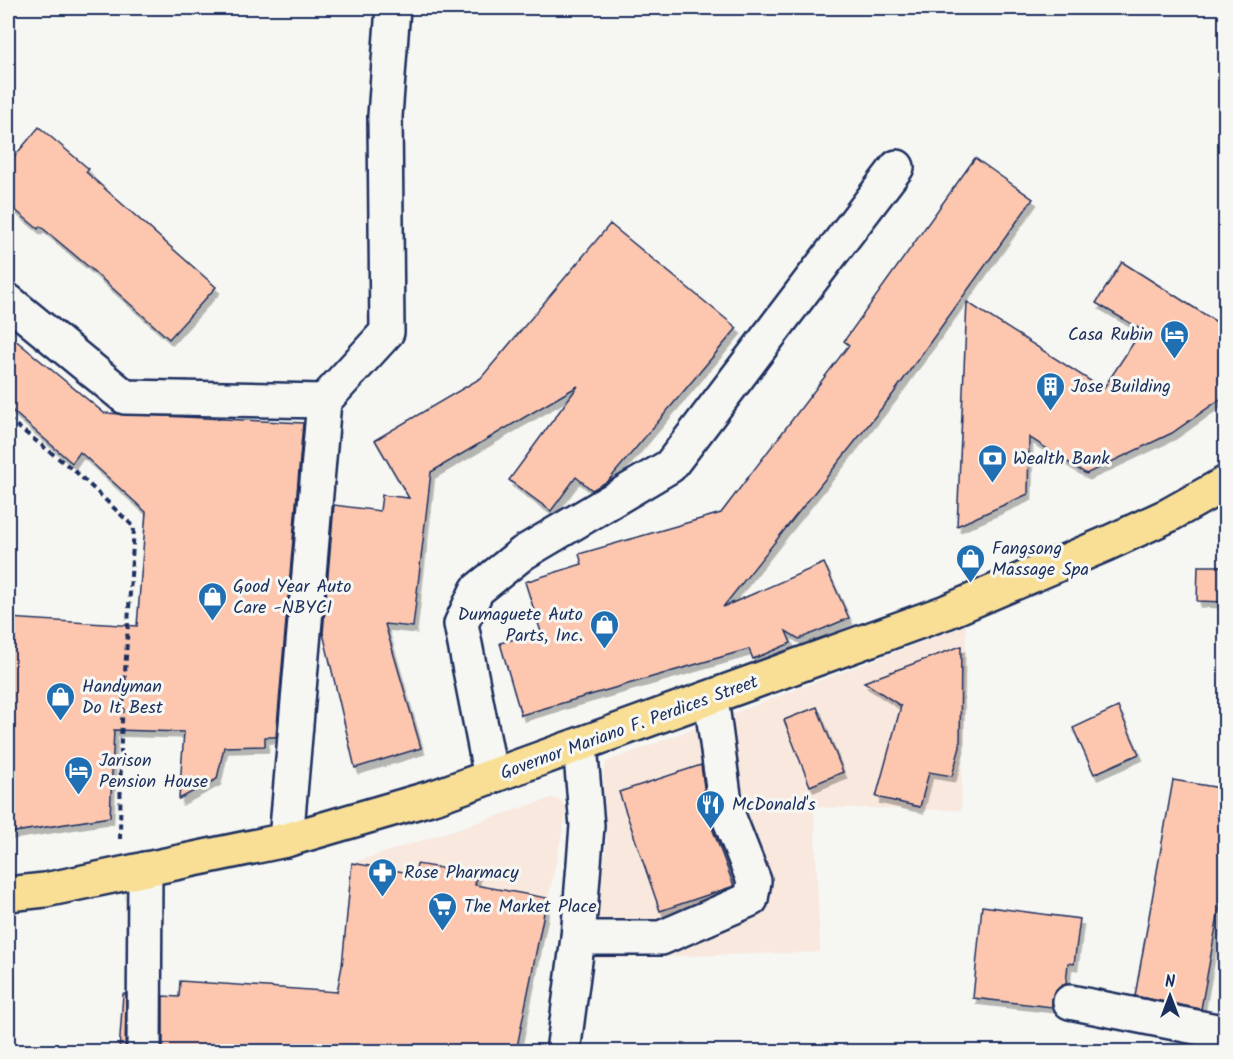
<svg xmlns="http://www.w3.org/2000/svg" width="1233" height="1059" font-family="Kalam,sans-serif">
	<defs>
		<filter id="shadow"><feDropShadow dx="3.5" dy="6" stdDeviation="0" flood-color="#0004"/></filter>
	</defs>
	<rect width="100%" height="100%" fill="#f6f6f2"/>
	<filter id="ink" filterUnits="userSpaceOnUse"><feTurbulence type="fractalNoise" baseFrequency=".0167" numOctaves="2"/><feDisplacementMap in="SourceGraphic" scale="12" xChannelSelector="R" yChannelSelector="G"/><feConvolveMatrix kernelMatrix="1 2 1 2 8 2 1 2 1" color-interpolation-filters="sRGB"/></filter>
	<g filter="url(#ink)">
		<g fill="#f8e8de">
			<polygon points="966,625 961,810 814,807 820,952 592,959 607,841 603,774 606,762"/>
			<polygon points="552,798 560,800 566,808 565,819 516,1051 334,1052 352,863"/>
		</g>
		<g fill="#fdc7af" stroke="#1b2f5e" stroke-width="1.5" filter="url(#shadow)">
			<polygon points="39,127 89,169 86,172 216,287 169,339 90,268 40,226 38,229 8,204 8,164"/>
			<polygon points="975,158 1033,199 893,394 723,607 824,563 849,618 799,639 786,631 791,643 753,659 749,649 521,715 500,643 541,632 525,582 582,564 579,554 721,513 849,345 844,341"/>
			<polygon points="610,224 737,328 608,481 592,490 576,477 551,511 509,480 578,386 431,472 413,627 385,624 421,748 355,768 323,633 334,505 380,511 382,495 409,498 375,440 481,378"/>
			<polygon points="1122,262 1226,328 1226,395 1172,433 1086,474 1029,437 1028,494 957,526 967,302 1103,389 1142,330 1096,303"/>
			<polygon points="8,334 104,413 303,423 276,737 265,737 265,746 224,747 217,779 179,799 184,732 114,730 110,817 8,833 8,618 137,626 146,512 80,452 72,463 8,407"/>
			<polygon points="1198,566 1226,566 1226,602 1197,601"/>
			<polygon points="961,646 960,747 952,776 929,772 920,807 876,797 901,706 864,682"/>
			<polygon points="817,707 843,772 810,786 784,720"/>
			<polygon points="1118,707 1139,754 1094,774 1073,728"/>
			<polygon points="701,765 708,817 734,886 660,911 619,792"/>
			<polygon points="1173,780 1226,789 1226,872 1201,1009 1135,996"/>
			<polygon points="352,863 415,874 417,864 477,874 475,885 547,898 516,1052 163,1052 163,996 179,997 180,981 337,992 342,966"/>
			<polygon points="982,906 1080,919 1074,964 1068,963 1066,984 1056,990 1052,998 1052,1007 973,998"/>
			<polygon points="123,994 126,994 125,1052 119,1052"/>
		</g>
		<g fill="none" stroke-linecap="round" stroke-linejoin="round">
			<defs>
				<g id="minor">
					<polyline points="8,301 125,397 324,401"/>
					<polyline points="491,777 461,624 477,590 523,553 670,466 897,167"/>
					<polyline points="286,840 324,401 387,332 385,116 393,8"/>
					<polyline points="578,938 661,938 751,899 754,881 726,810 711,698"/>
					<polyline points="1070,1002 1226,1033"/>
					<polyline points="144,1052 145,869"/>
					<polyline points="563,1052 578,938 587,826 580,745"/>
				</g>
				<polyline id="major" points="8,894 45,890 286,840 437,796 946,612 1106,544 1169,515 1226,483"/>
			</defs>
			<use href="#minor" stroke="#1b2f5e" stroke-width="38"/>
			<use href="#major" stroke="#1b2f5e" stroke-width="38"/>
			<polyline stroke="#1b2f5e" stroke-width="4" stroke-dasharray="6 4.5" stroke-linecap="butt" points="8,419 76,472 134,527 121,738 120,842"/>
			<use href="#minor" stroke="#f6f6f2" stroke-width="33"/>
			<use href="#major" stroke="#f9df96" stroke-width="33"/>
		</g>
	</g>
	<defs>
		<symbol id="hotel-pin" viewBox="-11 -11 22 30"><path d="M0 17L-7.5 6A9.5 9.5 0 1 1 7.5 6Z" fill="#1f6fb2" stroke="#f6f6f2"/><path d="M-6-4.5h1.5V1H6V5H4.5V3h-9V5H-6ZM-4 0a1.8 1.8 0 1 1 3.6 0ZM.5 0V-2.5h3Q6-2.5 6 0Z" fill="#fff"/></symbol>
		<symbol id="building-pin" viewBox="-11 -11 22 30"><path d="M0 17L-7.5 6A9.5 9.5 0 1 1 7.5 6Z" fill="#1f6fb2" stroke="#f6f6f2"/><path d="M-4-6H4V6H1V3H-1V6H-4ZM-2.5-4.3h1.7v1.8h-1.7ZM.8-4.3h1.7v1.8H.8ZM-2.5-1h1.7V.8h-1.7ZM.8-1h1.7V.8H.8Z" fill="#fff"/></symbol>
		<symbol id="bank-pin" viewBox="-11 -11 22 30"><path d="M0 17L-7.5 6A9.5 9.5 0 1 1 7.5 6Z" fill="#1f6fb2" stroke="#f6f6f2"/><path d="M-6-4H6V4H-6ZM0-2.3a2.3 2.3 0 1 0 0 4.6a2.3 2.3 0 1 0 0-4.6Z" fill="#fff"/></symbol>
		<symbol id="shop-pin" viewBox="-11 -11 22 30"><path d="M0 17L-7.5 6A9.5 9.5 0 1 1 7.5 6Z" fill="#1f6fb2" stroke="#f6f6f2"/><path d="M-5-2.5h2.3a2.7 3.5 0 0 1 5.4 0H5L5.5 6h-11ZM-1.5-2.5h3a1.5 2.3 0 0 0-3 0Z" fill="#fff"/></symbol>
		<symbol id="restaurant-pin" viewBox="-11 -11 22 30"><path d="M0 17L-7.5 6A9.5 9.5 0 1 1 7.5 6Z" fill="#1f6fb2" stroke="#f6f6f2"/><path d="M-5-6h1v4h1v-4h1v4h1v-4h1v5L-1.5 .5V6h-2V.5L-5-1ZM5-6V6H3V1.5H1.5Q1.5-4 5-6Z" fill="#fff"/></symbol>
		<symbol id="pharmacy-pin" viewBox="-11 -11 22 30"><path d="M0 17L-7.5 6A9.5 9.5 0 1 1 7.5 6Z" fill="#1f6fb2" stroke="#f6f6f2"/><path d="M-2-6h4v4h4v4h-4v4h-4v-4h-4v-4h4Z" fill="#fff"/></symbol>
		<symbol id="supermarket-pin" viewBox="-11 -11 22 30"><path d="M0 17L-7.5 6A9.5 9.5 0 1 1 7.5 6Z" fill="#1f6fb2" stroke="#f6f6f2"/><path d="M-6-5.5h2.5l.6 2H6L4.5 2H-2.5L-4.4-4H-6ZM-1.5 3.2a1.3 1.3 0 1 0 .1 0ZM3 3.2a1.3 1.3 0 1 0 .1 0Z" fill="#fff"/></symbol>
	</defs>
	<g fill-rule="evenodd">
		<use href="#hotel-pin" x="1158" y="318" width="33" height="45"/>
		<use href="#building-pin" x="1034" y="370" width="33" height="45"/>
		<use href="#bank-pin" x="976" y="442" width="33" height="45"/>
		<use href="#shop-pin" x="954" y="542" width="33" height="45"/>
		<use href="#shop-pin" x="196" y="580" width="33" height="45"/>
		<use href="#shop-pin" x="588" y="608" width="33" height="45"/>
		<use href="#shop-pin" x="44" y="680" width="33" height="45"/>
		<use href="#hotel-pin" x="62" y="754" width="33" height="45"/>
		<use href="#restaurant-pin" x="694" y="788" width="33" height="45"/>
		<use href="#pharmacy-pin" x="366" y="856" width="33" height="45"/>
		<use href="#supermarket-pin" x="426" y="890" width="33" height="45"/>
	</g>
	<g text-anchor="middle" stroke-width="6" stroke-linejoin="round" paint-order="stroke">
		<g font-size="18" fill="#1b2f5e" stroke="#f6f6f2" text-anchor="start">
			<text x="1153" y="340" text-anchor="end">Casa Rubin</text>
			<text x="1071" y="392">Jose Building</text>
			<text x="1013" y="464">Wealth Bank</text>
			<text x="992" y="554">Fangsong<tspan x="992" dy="21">Massage Spa</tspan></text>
			<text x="233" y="592">Good Year Auto<tspan x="233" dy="21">Care -NBYCI</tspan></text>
			<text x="583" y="620" text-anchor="end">Dumaguete Auto<tspan x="583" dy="21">Parts, Inc.</tspan></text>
			<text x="82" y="692">Handyman<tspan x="82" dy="21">Do It Best</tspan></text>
			<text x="99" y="766">Jarison<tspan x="99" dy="21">Pension House</tspan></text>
			<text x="732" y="810">McDonald's</text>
			<text x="404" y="878">Rose Pharmacy</text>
			<text x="464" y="912">The Market Place</text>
		</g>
		<g font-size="18" fill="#1b2f5e" stroke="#f6f6f2">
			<text transform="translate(629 727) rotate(-20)" y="6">Governor Mariano F. Perdices Street</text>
		</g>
	</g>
	<rect width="1233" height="1059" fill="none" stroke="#f6f6f2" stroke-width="30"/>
	<rect x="15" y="15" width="1203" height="1029" fill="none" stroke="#1b2f5e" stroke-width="2" filter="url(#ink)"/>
	<g transform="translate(1170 996)" stroke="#f6f6f2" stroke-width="4.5" paint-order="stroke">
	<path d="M0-4.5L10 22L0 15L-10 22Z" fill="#1b2f5e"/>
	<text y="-9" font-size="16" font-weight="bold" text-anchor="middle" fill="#1b2f5e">N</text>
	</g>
</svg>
